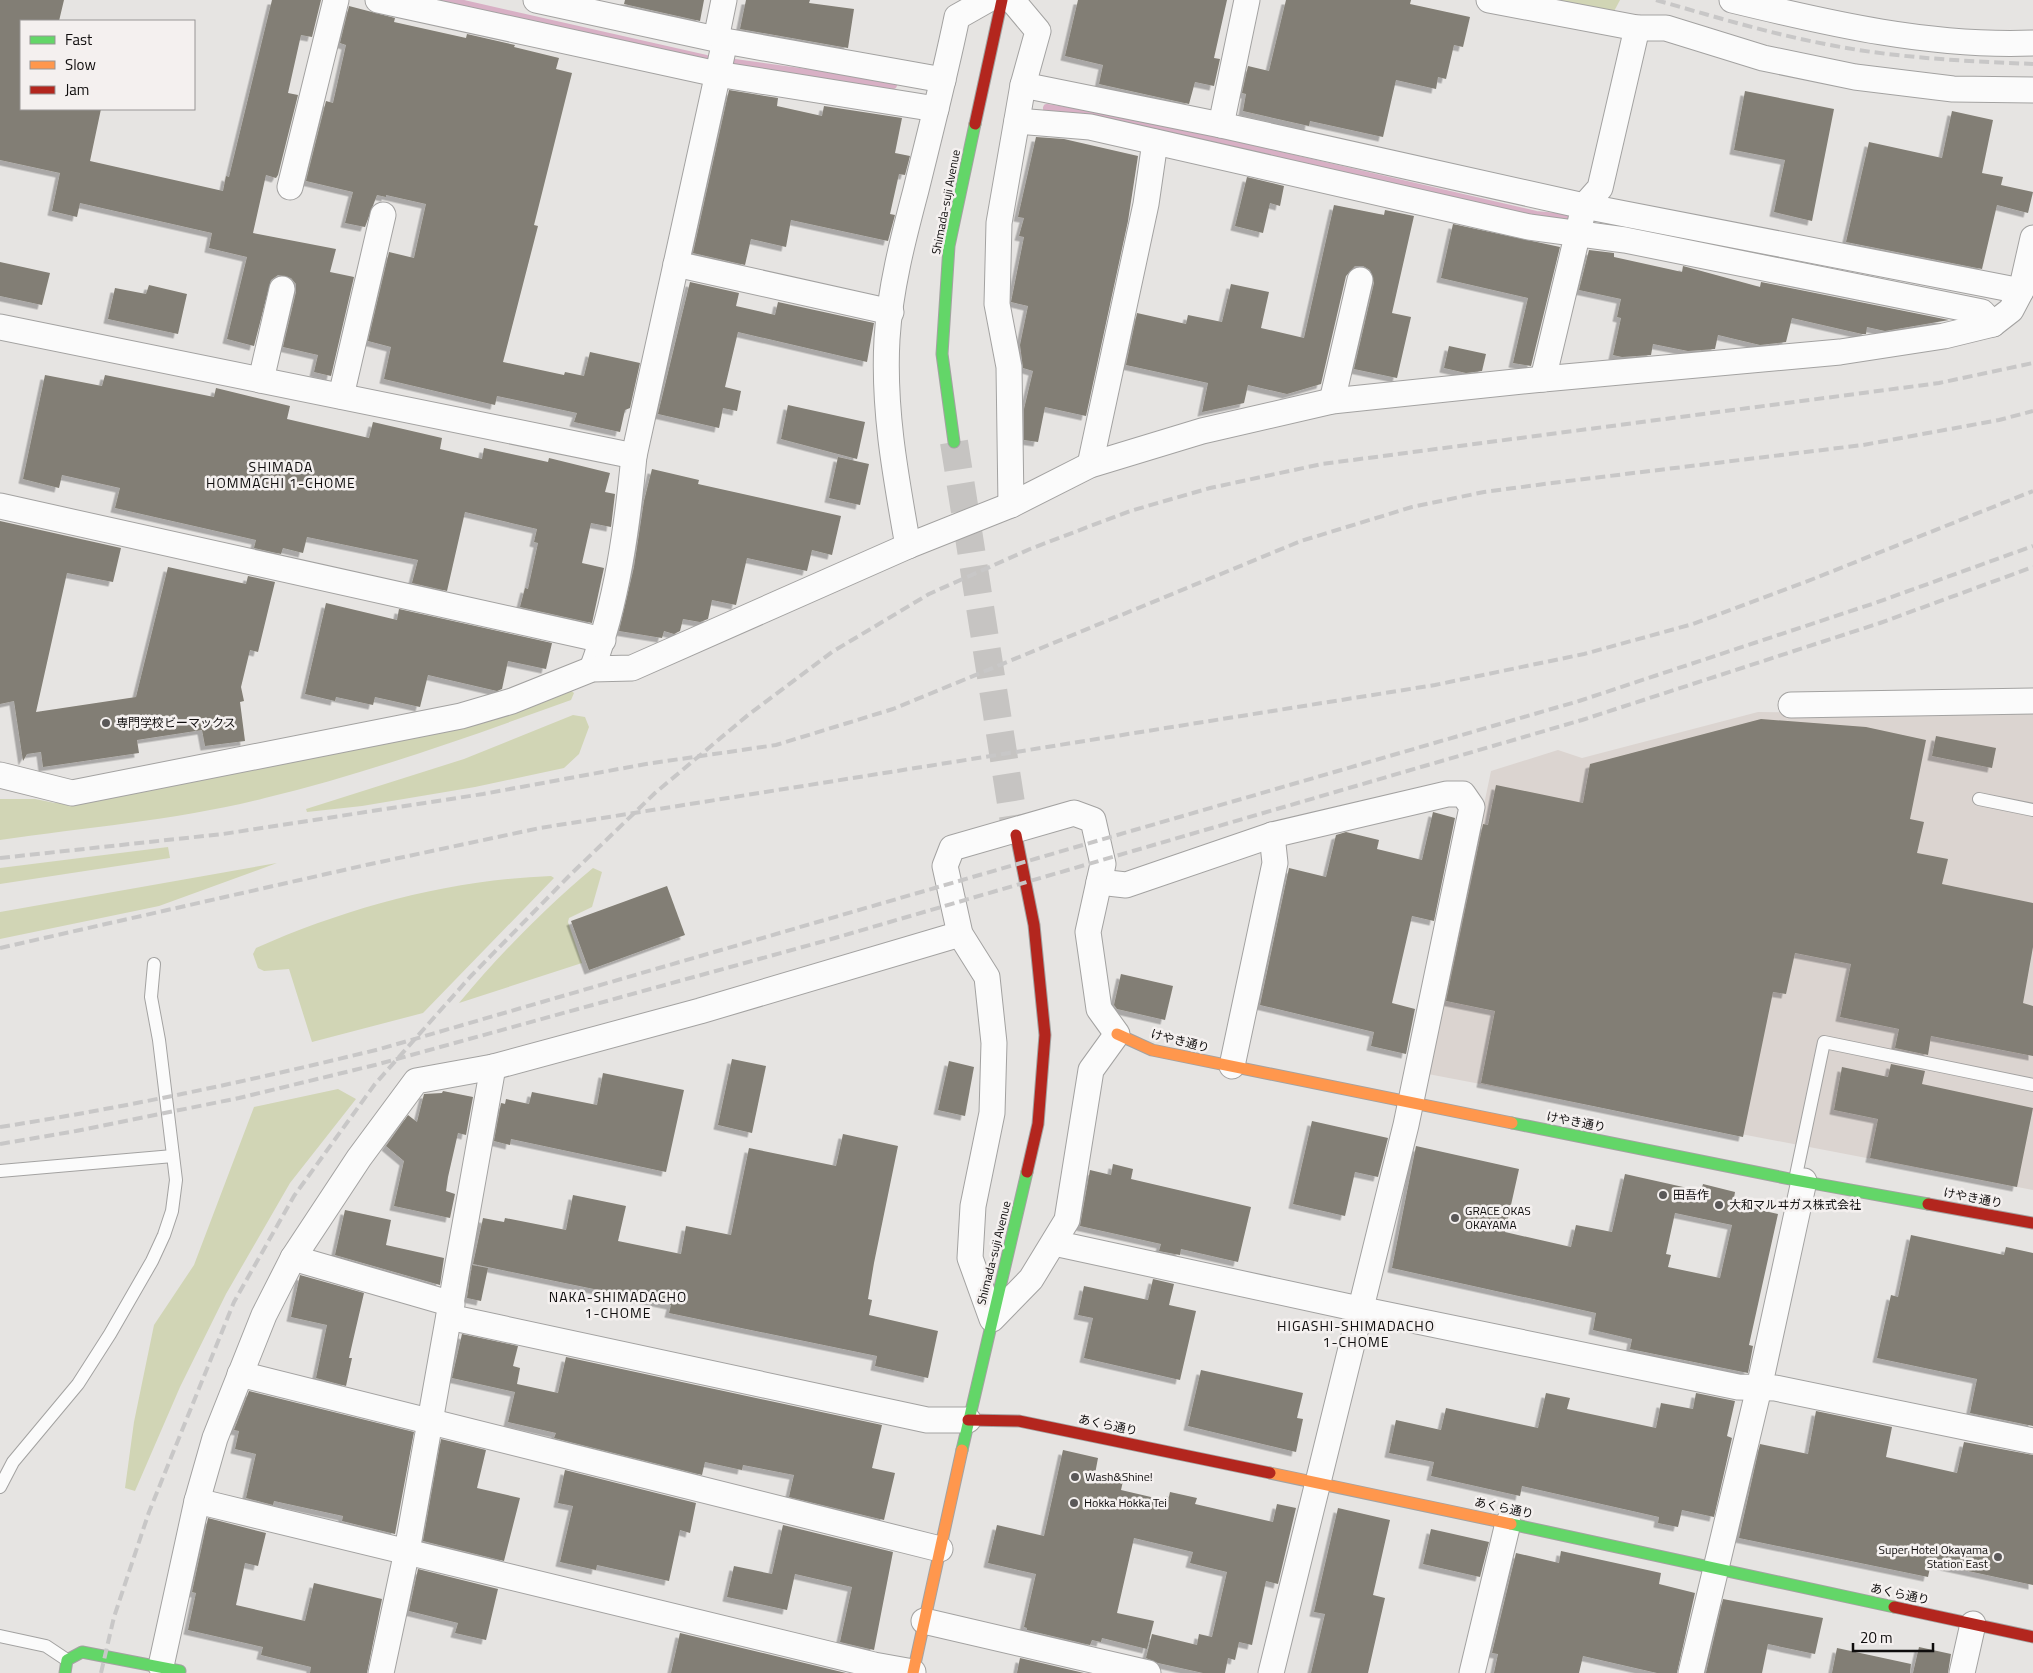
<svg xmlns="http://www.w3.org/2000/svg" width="2033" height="1673" font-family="'Titillium Web','Noto Sans JP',sans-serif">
	<defs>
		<filter id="shadow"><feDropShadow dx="-4.5" dy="4.5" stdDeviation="0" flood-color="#0004"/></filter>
	</defs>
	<rect width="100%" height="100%" fill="#e6e4e2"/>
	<polygon fill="#dbd4d0" points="2033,710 2033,1190 1428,1074 1491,771 1558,750 1582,758 1758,712 1877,714"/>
	<g fill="#d1d5b5">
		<polygon points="1527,0 1620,0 1611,17"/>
		<path d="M569,689L574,693L571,700C471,736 369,773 265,798C179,820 88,827 0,840V799H35L55,803L110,793Z"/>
		<polygon points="573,715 585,717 589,727 579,754 564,768 475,787 362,806 307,812 306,809 464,759"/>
		<polygon points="168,847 170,858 0,884 0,868"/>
		<polygon points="277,863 159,906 0,939 0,912"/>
		<path d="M593,868L602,872L592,907L569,918L568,922L582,963L459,1003C499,955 545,908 593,868Z"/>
		<path d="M551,876L554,878L423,1013L312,1042L289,969L264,971L258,968L253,954L256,948C349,907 449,880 551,876Z"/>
		<polygon points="338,1089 356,1099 290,1183 226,1294 180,1387 135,1491 125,1488 134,1422 154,1325 194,1265 254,1107"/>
	</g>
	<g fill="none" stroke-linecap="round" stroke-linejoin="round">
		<g stroke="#d8b0c5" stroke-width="8">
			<polyline points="446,0 706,59 893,85"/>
			<polyline points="1047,108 1134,122 1536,215 1577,219"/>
		</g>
	</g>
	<g fill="#827e74" fill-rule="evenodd" filter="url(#shadow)">
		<polygon points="0,0 64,0 59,21 21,21 21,109 101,109 90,161 223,191 226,176 229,177 272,0 321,0 312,37 301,35 288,93 298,95 278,175 276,178 266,175 253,233 336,249 330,272 354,277 331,376 314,372 318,355 283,347 296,292 296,284 291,278 278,275 271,280 254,346 227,339 247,257 209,248 212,233 80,203 77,217 52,211 60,173 0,160"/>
		<polygon points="625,0 704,0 700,21 624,4"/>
		<polygon points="746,0 810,0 809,3 854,9 848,48 740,29"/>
		<polygon points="1078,0 1227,0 1214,58 1220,59 1214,86 1195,82 1189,104 1099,84 1103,65 1065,56"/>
		<polygon points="1286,0 1411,0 1410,4 1470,17 1463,47 1454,45 1446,79 1438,77 1436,89 1396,80 1383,137 1310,121 1309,126 1243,111 1246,94 1242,93 1248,66 1269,71"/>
		<polygon points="349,6 395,18 394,22 466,38 467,34 515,45 514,47 559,58 556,69 572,73 534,225 538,226 503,362 564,375 565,372 584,376 590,352 640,363 630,408 625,410 620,432 574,422 577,413 497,396 495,405 384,379 391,347 368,341 389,252 414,258 426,204 386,195 386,197 377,195 365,227 345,223 353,192 306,181 326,101 333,103 346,45 340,43"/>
		<polygon points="729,90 778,98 777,106 822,116 824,106 902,118 895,153 910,156 905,175 899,174 890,214 895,215 888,241 791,220 786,247 751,239 745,265 693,253"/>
		<polygon points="1745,91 1834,109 1812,221 1774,212 1785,160 1734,150"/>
		<polygon points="1952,111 1993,120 1982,173 2003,177 2001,185 2033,192 2028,213 1997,205 1982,269 1846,242 1869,142 1942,158"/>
		<polygon points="1036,137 1064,139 1138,156 1128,221 1086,416 1045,407 1038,442 1024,440 1024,409 1033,371 1023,368 1020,345 1028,306 1011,302 1024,237 1019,236 1024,218 1018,217"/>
		<polygon points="1247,177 1284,186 1280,206 1270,203 1263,233 1235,226"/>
		<polygon points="1334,205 1384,215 1385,210 1414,216 1392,313 1411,317 1397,378 1354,369 1374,283 1370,270 1363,266 1355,266 1346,276 1321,384 1287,394 1248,385 1244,403 1202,412 1208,383 1126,365 1137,313 1186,324 1188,315 1222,322 1231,284 1269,292 1261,328 1304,338"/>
		<polygon points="1453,224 1560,247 1531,366 1513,363 1528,298 1441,278"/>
		<polygon points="1589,250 1614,253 1614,257 1682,272 1683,266 1760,287 1761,282 1949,320 1885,331 1867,327 1866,334 1862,334 1792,318 1786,342 1760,345 1718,335 1715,349 1688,351 1653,344 1651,355 1622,357 1613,355 1621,318 1617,317 1621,299 1579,290"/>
		<polygon points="0,262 50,273 42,305 0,296"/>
		<polygon points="690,282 739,293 736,306 775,315 778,302 874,323 867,362 738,332 725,387 741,391 737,411 723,408 719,428 658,414"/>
		<polygon points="149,285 187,294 178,334 108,319 115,288 146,294"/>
		<polygon points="1449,346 1486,354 1482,371 1466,373 1444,368"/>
		<polygon points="45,375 102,386 105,375 214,397 216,388 290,406 287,419 369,438 373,422 442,438 440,449 482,459 484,448 548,462 549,458 610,473 605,492 615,494 611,527 591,523 582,563 604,568 592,623 520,607 525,588 528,589 538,543 534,542 537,529 465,512 447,591 412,583 418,560 307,537 303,553 283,548 281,554 254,548 256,540 115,508 120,488 62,475 59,488 23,479"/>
		<polygon points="788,405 865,422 857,459 781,439"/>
		<polygon points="838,457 869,464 860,505 829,498"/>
		<polygon points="652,469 699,480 698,484 841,516 832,555 812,550 807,571 747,558 736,605 712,600 708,619 700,622 683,619 680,631 674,634 664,631 662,638 619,631 634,567 644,501"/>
		<polygon points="0,521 121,548 113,582 67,573 36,712 136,697 168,567 246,584 248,576 275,582 258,652 250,650 241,687 244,701 240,702 245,741 205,746 202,730 137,740 139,753 43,767 41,752 27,754 23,761 14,701 0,704"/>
		<polygon points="326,603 397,620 399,609 552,643 546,669 508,661 502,689 497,691 428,675 420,707 375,697 373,705 336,697 335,701 305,694"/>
		<polygon points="1761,719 1866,727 1926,740 1910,819 1924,822 1917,853 1948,859 1942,884 2033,903 2033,947 2023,1003 2033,1006 2033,1056 1931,1036 1928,1055 1895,1048 1899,1029 1840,1017 1851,964 1795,953 1786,994 1773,992 1743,1137 1481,1083 1495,1011 1446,1001 1483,824 1488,825 1496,785 1583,803 1590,764"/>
		<polygon points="1936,736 1996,748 1992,768 1932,756"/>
		<polygon points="1433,812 1455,818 1434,921 1412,916 1392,1003 1415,1009 1406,1054 1371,1046 1374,1032 1260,1005 1289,868 1326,877 1336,835 1346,832 1379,840 1377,849 1422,860"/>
		<polygon points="667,886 685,935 589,970 571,921"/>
		<polygon points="1121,974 1173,986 1165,1020 1117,1009 1114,1005"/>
		<polygon points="732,1059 766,1066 752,1133 718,1125"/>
		<polygon points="949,1061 974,1067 965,1116 938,1110"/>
		<polygon points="1891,1064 1925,1071 1922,1084 2033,1108 2017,1187 1870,1158 1878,1119 1834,1110 1842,1067 1888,1077"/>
		<polygon points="603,1073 684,1090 666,1172 511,1139 510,1145 494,1141 501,1103 505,1104 506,1099 529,1104 532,1092 597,1105"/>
		<polygon points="443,1091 473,1097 466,1135 458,1133 448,1177 446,1191 455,1194 450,1218 394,1206 404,1161 386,1146 408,1115 417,1122 424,1094 442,1093"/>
		<polygon points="1312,1121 1388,1138 1378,1177 1355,1172 1345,1216 1293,1204"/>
		<polygon points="843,1134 898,1146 874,1263 868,1299 872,1300 869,1315 938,1331 928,1378 875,1366 877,1356 669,1313 671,1305 473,1264 483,1218 504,1222 505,1218 566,1230 573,1195 626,1206 618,1241 681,1254 686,1226 731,1235 749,1148 836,1166"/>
		<path d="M1416,1146L1519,1169L1505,1232L1571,1247L1576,1225L1612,1232L1625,1174L1701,1191L1703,1184L1735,1192L1733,1204L1778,1214L1749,1345L1753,1346L1748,1373L1630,1349L1632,1339L1593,1330L1596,1313L1392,1268ZM1675,1213L1732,1225L1720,1278L1668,1267L1671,1255L1666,1254Z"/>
		<polygon points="1113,1164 1133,1169 1131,1179 1251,1207 1238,1262 1181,1249 1180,1255 1159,1251 1161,1244 1080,1226 1090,1170 1111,1175"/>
		<polygon points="345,1210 391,1220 386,1245 444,1258 440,1285 335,1255"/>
		<polygon points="1911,1235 2004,1255 2006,1247 2033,1253 2033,1426 1970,1413 1977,1379 1877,1358 1891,1295 1898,1297"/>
		<polygon points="472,1265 488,1268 481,1301 467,1298"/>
		<polygon points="300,1275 364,1293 349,1358 352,1358 346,1386 316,1378 327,1325 291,1317"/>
		<polygon points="1153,1279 1174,1284 1169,1305 1196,1311 1180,1380 1084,1358 1093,1318 1078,1315 1084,1286 1148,1300"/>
		<polygon points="462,1334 518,1346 513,1366 520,1368 517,1384 558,1393 566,1357 882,1425 872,1468 895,1473 884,1520 789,1497 794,1475 743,1465 742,1470 705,1462 702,1475 554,1438 556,1433 508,1422 515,1392 452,1378"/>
		<polygon points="1201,1370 1303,1393 1297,1418 1303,1419 1296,1452 1188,1426"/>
		<polygon points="249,1391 414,1432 395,1534 342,1521 343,1516 274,1501 273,1505 246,1498 256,1454 235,1449 239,1431 234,1430"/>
		<polygon points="1546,1393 1570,1398 1567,1409 1656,1428 1661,1403 1693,1409 1696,1393 1735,1401 1727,1436 1732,1438 1714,1517 1682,1510 1678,1527 1658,1523 1659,1517 1522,1486 1520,1496 1431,1476 1434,1462 1389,1453 1396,1420 1441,1430 1446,1408 1538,1428"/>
		<polygon points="1816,1411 1892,1427 1886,1457 1957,1473 1964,1442 2033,1455 2033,1585 1931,1563 1928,1577 1739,1538 1760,1444 1808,1454"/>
		<polygon points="441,1439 486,1450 477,1488 520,1498 504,1561 423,1541"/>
		<polygon points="1063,1450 1098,1458 1095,1474 1123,1481 1121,1490 1168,1501 1170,1492 1197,1498 1195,1504 1273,1522 1277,1504 1296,1508 1278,1584 1266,1581 1252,1645 1239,1642 1235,1660 1228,1658 1225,1673 1203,1673 1158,1663 1146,1658 1152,1634 1197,1645 1199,1634 1212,1637 1227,1572 1190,1563 1193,1552 1134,1538 1117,1613 1154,1621 1147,1649 1102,1638 1101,1642 1092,1640 1090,1645 1027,1630 1027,1628 1024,1627 1036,1574 988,1563 997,1525 1044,1536"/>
		<polygon points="565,1470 696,1503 690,1533 680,1530 669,1581 597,1565 596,1570 560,1562 573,1506 558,1503"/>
		<polygon points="1338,1508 1390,1520 1373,1595 1385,1598 1368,1673 1311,1673 1325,1614 1314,1612"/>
		<polygon points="208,1518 266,1533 258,1566 245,1563 236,1605 305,1621 314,1583 382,1599 367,1673 310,1673 311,1667 261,1655 263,1647 188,1630 196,1593 192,1592"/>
		<polygon points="783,1525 893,1552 874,1650 840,1642 852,1587 795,1574 787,1610 727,1597 734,1566 772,1574"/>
		<polygon points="1431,1529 1489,1542 1480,1577 1423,1564"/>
		<polygon points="1561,1551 1661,1573 1659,1584 1695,1593 1677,1673 1657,1673 1583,1656 1579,1673 1494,1673 1498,1654 1492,1653 1516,1553 1559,1563"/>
		<polygon points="418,1569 498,1589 486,1640 455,1633 458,1623 409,1611"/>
		<polygon points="1723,1599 1823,1618 1815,1654 1768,1644 1762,1673 1706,1673"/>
		<polygon points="680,1633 846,1673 671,1673"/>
		<polygon points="1919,1647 1951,1654 1948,1673 1913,1673"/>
		<polygon points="1837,1648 1911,1664 1910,1673 1832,1673"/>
		<polygon points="1020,1658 1084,1673 1017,1673"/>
	</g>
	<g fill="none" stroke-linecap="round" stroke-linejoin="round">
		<polyline stroke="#c6c4c2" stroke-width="28" stroke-dasharray="28 14" stroke-linecap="butt" points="954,442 1016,835"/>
		<defs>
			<g id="lane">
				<polyline points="1979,799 2033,810"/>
				<polyline points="0,1171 173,1156"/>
				<polyline points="1795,1180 1824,1042 2033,1085"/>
				<polyline points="0,1487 13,1462 78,1384 110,1334 152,1261 164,1235 172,1211 176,1180 159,1040 151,997 154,964"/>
				<polyline points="0,1636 46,1646 67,1660"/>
			</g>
			<g id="street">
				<polyline points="378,0 717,74 936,109"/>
				<polyline points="536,0 725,41 943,80"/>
				<polyline points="1489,0 1637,28 1666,28 1763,58 1855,77 1953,89 2033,90"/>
				<path d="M1732,0C1831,24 1931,47 2033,43"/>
				<polyline points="716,39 724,0"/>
				<polyline points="1023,85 1221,125 1584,206 2021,291"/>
				<polyline points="1017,121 1090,127 1529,227 1625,240 1982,312 1993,324"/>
				<polyline points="1221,125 1247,0"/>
				<polyline points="290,187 336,0"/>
				<polyline points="676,264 891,312"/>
				<polyline points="0,327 634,456"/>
				<polyline points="1543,379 1583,211 1584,206 1600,188 1637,28"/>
				<polyline points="261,380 282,289"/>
				<polyline points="341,396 383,215"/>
				<polyline points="1332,401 1360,280"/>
				<polyline points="1090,465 1146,204 1155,142"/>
				<polyline points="1011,505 1009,367 997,304 999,223 1023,85 1038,31 1012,0"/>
				<polyline points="0,506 603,640"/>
				<path d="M908,546C896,478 883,410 887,339C890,289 903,239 916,190C930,133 945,75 957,17L987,0"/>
				<path d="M592,669C617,602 627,528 634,456L725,41"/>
				<polyline points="1791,705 2033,701"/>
				<polyline points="0,775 72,793 461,716 512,701 592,669 632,668 908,546 1011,505 1090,465 1202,431 1332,401 1543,379 1840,352 1944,336 1993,324 2011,310 2021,291 2033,238"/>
				<polygon points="1074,813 1093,820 1103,864 1088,932 1099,1009 1117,1034 1091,1070 1067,1220 1031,1279 992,1319 970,1258 973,1206 992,1113 994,1043 987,977 960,934 945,866 952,848"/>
				<polyline points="1099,882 1126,885 1272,835 1447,794 1463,794 1472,807 1406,1125 1271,1673"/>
				<polyline points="1232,1066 1275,863 1272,835"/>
				<polyline points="1054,1243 1359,1309 1738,1387 1775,1388 2033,1441"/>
				<polyline points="293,1258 452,1304"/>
				<polyline points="449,1317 927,1420 968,1420"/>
				<polyline points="240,1374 940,1549"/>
				<polyline points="197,1501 874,1665 913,1672"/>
				<polyline points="924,1621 1148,1673"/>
				<polyline points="161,1666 197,1501 215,1438 264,1315 293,1258 359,1158 416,1081 493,1067"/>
				<polyline points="381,1673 407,1551 493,1067 700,1011 960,934"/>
				<polyline points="1472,1673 1508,1523"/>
				<polyline points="1691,1673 1759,1388 1804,1181"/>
				<polyline points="1962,1673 1973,1624"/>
			</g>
			<g id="fast">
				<polyline points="954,442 942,354 949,246 975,124"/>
				<polyline points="1512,1123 1795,1180 1928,1204"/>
				<polyline points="962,1450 1027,1172"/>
				<polyline points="1511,1524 1894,1607"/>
				<polyline points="65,1673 67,1660 82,1652 180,1671"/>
			</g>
			<g id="slow">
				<polyline points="1117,1034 1152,1050 1512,1123"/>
				<polyline points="1270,1473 1511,1524"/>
				<polyline points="913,1673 962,1450"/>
			</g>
			<g id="jam">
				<polyline points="975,124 1002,0"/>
				<polyline points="1016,835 1034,925 1045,1035 1038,1124 1027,1172"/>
				<polyline points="1928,1204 2033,1223"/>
				<polyline points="968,1420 1019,1421 1270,1473"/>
				<polyline points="1894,1607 2033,1637"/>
			</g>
		</defs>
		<use href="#lane" stroke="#a3a2a1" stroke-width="14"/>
		<use href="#street" stroke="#a3a2a1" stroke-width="27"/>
		<use href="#fast" stroke="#a3a2a1" stroke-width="13"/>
		<use href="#slow" stroke="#a3a2a1" stroke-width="13"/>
		<use href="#jam" stroke="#a3a2a1" stroke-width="13"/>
		<use href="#lane" stroke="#fbfbfb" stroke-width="12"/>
		<use href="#street" stroke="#fbfbfb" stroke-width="25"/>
		<use href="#fast" stroke="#63d668" stroke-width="11"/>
		<use href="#slow" stroke="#ff974d" stroke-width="11"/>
		<use href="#jam" stroke="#b3261e" stroke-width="11"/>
		<g stroke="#c8c7c7" stroke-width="4" stroke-dasharray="10 5" stroke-linecap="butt">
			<path d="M1656,0C1712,16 1768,33 1825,44C1894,58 1963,61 2033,64"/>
			<polyline points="0,858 223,834 483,794 646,764 776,745 893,709 1301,541 1412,507 1484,492 1552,483 1863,445 1999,420 2033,411"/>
			<polyline points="0,948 366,865 540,828 1435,685 1584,654 1693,624 1813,579 2033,491"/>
			<path d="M0,1127C129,1107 253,1080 380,1049L1579,701L1875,603L2033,546"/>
			<polyline points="0,1144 76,1131 239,1098 375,1065 828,940 1582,720 1880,623 2033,567"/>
			<polyline points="101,1673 114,1617 149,1512 234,1302 294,1196 375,1084 470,977 570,875 655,793 748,715 832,652 929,594 1030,549 1130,511 1210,488 1322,464 1939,383 2033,363"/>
		</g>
	</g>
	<g fill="#5a5858" stroke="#f4f0ef" stroke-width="2">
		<circle cx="106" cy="723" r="5"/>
		<circle cx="1663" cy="1195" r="5"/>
		<circle cx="1719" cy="1205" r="5"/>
		<circle cx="1455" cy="1218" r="5"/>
		<circle cx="1075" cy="1477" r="5"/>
		<circle cx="1074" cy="1503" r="5"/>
		<circle cx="1998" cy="1557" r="5"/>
	</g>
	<g text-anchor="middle" stroke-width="5" stroke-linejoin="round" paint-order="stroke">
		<g font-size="12" fill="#0f0d0d" stroke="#f4f0ef">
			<text transform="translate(946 202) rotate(-79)" y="4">Shimada-suji Avenue</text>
			<text transform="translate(1180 1041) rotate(14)" y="4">けやき通り</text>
			<text transform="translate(1576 1122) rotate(11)" y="4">けやき通り</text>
			<text transform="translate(1973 1198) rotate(11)" y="4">けやき通り</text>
			<text transform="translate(994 1253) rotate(-76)" y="4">Shimada-suji Avenue</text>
			<text transform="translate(1108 1425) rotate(12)" y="4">あくら通り</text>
			<text transform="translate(1504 1508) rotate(12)" y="4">あくら通り</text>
			<text transform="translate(1900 1594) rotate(12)" y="4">あくら通り</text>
		</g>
		<g font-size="12" fill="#0f0d0d" stroke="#f4f0ef" text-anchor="start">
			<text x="116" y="727">専門学校ビーマックス</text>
			<text x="1673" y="1199">田吾作</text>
			<text x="1729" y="1209">大和マルヰガス株式会社</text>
			<text x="1465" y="1215">GRACE OKAS<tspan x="1465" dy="14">OKAYAMA</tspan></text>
			<text x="1085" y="1481">Wash&amp;Shine!</text>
			<text x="1084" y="1507">Hokka Hokka Tei</text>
			<text x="1988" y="1554" text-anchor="end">Super Hotel Okayama<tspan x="1988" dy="14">Station East</tspan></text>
		</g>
		<g font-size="14" letter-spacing="1" fill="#0f0d0d" stroke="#f4f0ef">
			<text x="281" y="472">SHIMADA<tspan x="281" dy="16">HOMMACHI 1-CHOME</tspan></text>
			<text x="618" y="1302">NAKA-SHIMADACHO<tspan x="618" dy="16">1-CHOME</tspan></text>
			<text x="1356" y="1331">HIGASHI-SHIMADACHO<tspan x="1356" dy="16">1-CHOME</tspan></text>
		</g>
	</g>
	<rect x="20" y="20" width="175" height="90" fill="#f4f0ef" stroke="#989595"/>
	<rect x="30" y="36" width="25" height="8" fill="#63d668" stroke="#989595"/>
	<text x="65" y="45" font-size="15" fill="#0f0d0d">Fast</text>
	<rect x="30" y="61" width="25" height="8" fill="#ff974d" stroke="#989595"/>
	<text x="65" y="70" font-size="15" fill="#0f0d0d">Slow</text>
	<rect x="30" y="86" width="25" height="8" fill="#b3261e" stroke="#989595"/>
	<text x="65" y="95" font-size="15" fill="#0f0d0d">Jam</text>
	<path d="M1853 1643v8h80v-8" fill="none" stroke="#0f0d0d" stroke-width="2.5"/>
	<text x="1860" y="1643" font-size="15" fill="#0f0d0d" stroke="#f4f0ef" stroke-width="4" paint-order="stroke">20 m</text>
</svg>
